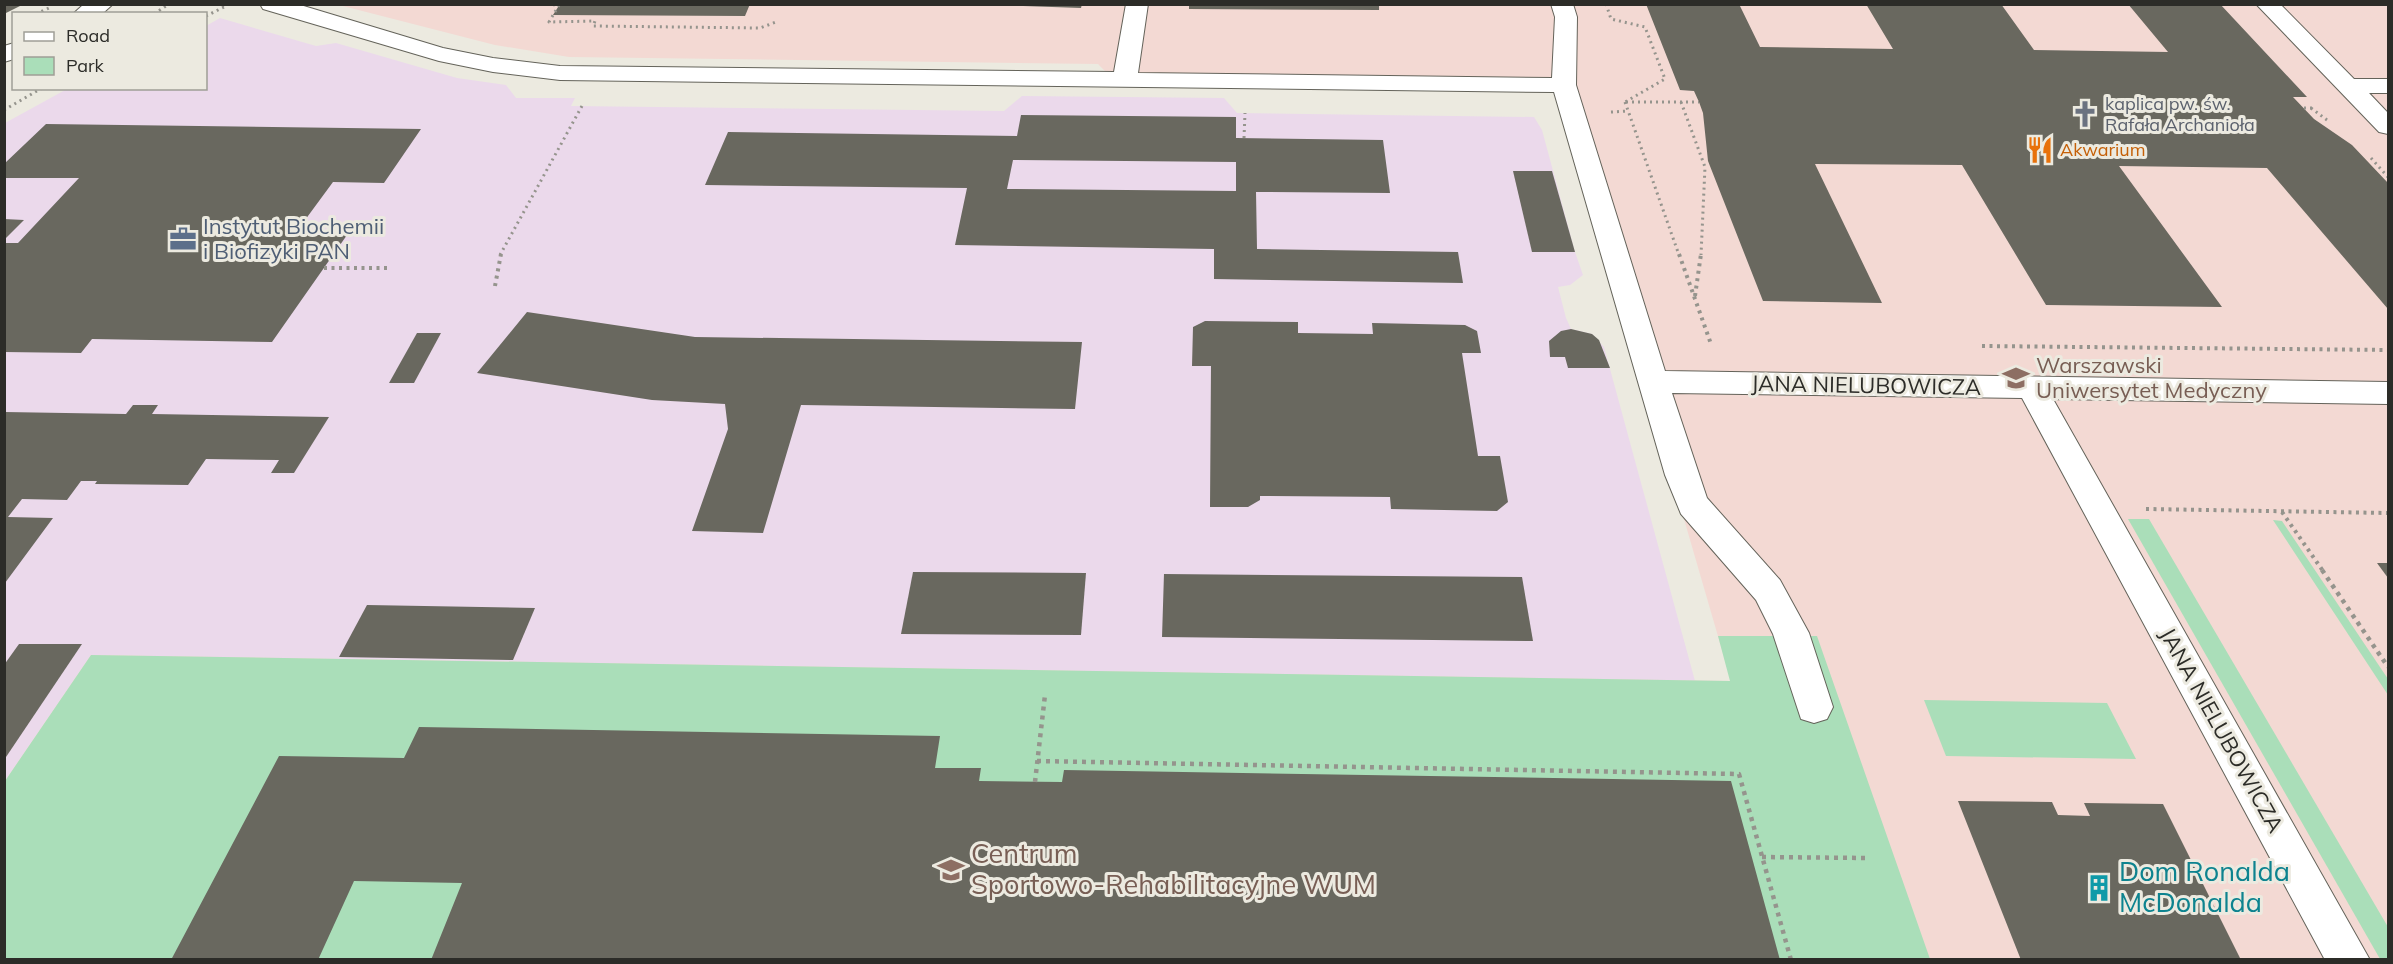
<svg xmlns="http://www.w3.org/2000/svg" width="2393" height="964" font-family="Mulish,sans-serif">
	<rect width="100%" height="100%" fill="#eceae0"/>
	<polygon fill="#ebd9eb" points="220,18 316,46 336,43 457,78 506,85 516,98 575,98 571,106 1004,111 1022,96 1224,98 1237,113 1534,117 1542,130 1575,252 1583,275 1570,285 1558,287 1566,318 1571,329 1592,334 1604,347 1695,681 91,655 5,781 5,123 67,89 206,88 206,26"/>
	<polygon fill="#f3d9d3" points="339,5 2388,5 2388,959 5,960 5,781 91,655 1731,681 1556,78 1107,73 1098,64 569,57 495,45"/>
	<g fill="#aadeb9">
		<polygon points="2128,519 2149,519 2388,927 2388,959 2380,959"/>
		<polygon points="2273,520 2282,521 2388,679 2388,695"/>
		<polygon points="1718,636 1817,636 1930,959 5,960 5,781 91,655 1730,681"/>
		<polygon points="1924,700 2107,703 2136,759 1946,756"/>
	</g>
	<g fill="#69685f" fill-rule="evenodd">
		<polygon points="4,4 24,4 4,14"/>
		<polygon points="560,4 750,4 745,16 553,15"/>
		<polygon points="970,4 1082,4 1081,8"/>
		<polygon points="1189,4 1379,4 1379,10 1189,9"/>
		<polygon points="1646,4 1739,4 1760,47 1893,49 1866,4 2001,4 2034,50 2168,52 2128,4 2220,4 2307,97 2293,97 2314,119 2352,145 2388,183 2388,309 2267,168 2119,166 2222,307 2046,305 1962,165 1815,164 1882,303 1763,301 1708,161 1703,113 1699,102 1694,91 1680,90"/>
		<path d="M1021,115L1236,117V138L1383,140L1390,193L1256,192L1257,249L1458,252L1463,283L1214,279V249L955,245L967,188L705,185L728,132L1017,136ZM1013,160L1236,162V191L1007,189Z"/>
		<polygon points="46,124 421,129 384,183 333,182 294,235 347,235 272,342 92,339 81,353 4,352 4,243 18,243 79,178 4,178 4,164"/>
		<polygon points="1513,171 1552,171 1575,252 1532,252"/>
		<polygon points="4,219 24,220 4,240"/>
		<polygon points="527,312 695,337 1082,342 1075,409 801,405 763,533 692,531 728,429 725,404 652,400 477,373"/>
		<polygon points="1205,321 1298,322 1298,333 1373,334 1372,323 1465,325 1477,331 1481,353 1462,353 1478,456 1500,456 1508,502 1497,511 1391,509 1390,497 1260,496 1260,500 1248,507 1210,507 1211,366 1192,366 1193,327"/>
		<polygon points="1571,329 1592,334 1599,340 1610,368 1568,368 1565,357 1550,357 1549,341 1561,331"/>
		<polygon points="417,333 441,333 414,383 389,383"/>
		<polygon points="133,405 158,405 152,414 329,417 294,473 271,473 279,460 206,459 188,485 95,484 97,481 81,481 67,500 22,499 8,517 53,518 5,583 5,412 126,414"/>
		<polygon points="2377,563 2388,563 2388,578"/>
		<polygon points="913,572 1086,573 1081,635 901,634"/>
		<polygon points="1164,574 1522,577 1533,641 1162,637"/>
		<polygon points="367,605 535,608 513,660 339,657"/>
		<polygon points="19,644 82,644 4,760 4,665"/>
		<polygon points="419,727 940,736 935,768 981,768 979,781 1062,782 1064,770 1731,781 1780,960 431,960 462,883 354,881 318,960 171,960 279,756 404,758"/>
		<polygon points="1958,801 2052,802 2058,815 2090,816 2084,803 2163,804 2241,960 2021,960"/>
	</g>
	<g fill="none" stroke-linecap="round" stroke-linejoin="round">
		<defs>
			<g id="minor">
				<polygon points="84,4 113,4 102,14 73,14"/>
				<polygon points="260,4 297,4 443,48 493,58 560,66 1114,72 1126,4 1148,4 1138,73 1552,78 1555,17 1551,4 1573,4 1577,17 1576,85 1665,371 2388,382 2388,404 2053,399 2370,960 2325,960 2022,398 1672,393 1707,498 1780,580 1809,633 1833,707 1827,719 1814,723 1801,719 1773,634 1756,600 1681,514 1665,475 1554,92 560,80 493,72 439,61 263,9"/>
				<polygon points="2256,4 2280,4 2354,79 2388,79 2388,93 2369,93 2388,113 2388,134 2379,132"/>
				<polygon points="14,43 14,59 4,62 4,46"/>
			</g>
		</defs>
		<use href="#minor" stroke="#64635a" stroke-width="2"/>
		<g stroke="#95948d" stroke-width="3" stroke-dasharray="2 4" stroke-linecap="butt">
			<polyline points="541,4 559,5 549,22 595,21 593,26 760,28 776,22"/>
			<polyline points="1606,4 1611,19 1645,27 1665,79 1625,102"/>
			<polyline points="36,14 49,8"/>
			<polyline points="154,14 169,4"/>
			<polyline points="206,16 226,6 220,4"/>
			<polyline points="1625,102 1679,255"/>
			<polyline points="1626,102 1699,102"/>
			<polyline points="1681,102 1705,167 1701,255"/>
			<polyline points="2304,108 2313,108"/>
			<polyline points="2311,108 2327,120"/>
			<polyline points="4,110 42,88"/>
			<polyline points="1611,112 1629,111"/>
			<polyline points="1244,138 1245,113"/>
			<polyline points="2371,158 2388,177"/>
			<polyline points="500,255 582,106"/>
		</g>
		<g stroke="#95948d" stroke-width="4" stroke-dasharray="3 4.5" stroke-linecap="butt">
			<polyline points="1679,254 1711,344"/>
			<polyline points="324,268 390,268"/>
			<polyline points="495,286 501,254"/>
			<polyline points="1695,296 1701,254"/>
			<polyline points="1982,346 2388,350"/>
			<polyline points="2146,509 2388,513"/>
			<polyline points="2282,512 2323,571"/>
		</g>
		<g stroke="#95948d" stroke-width="4.5" stroke-dasharray="4 5" stroke-linecap="butt">
			<polyline points="2322,570 2388,667"/>
			<polyline points="1037,761 1739,774 1791,960"/>
			<polyline points="1035,782 1045,695"/>
			<polyline points="1762,857 1865,858"/>
		</g>
		<use href="#minor" fill="#fff" fill-rule="evenodd"/>
	</g>
	<defs>
		<symbol id="church-bare" viewBox="-9 -9 18 18"><path d="M-1.2-6h2.4v3.5h3.3v2.4h-3.3V6h-2.4V-.1h-3.3v-2.4h3.3Z" fill="#6b7280" stroke="#eceae0" stroke-width="2.5" paint-order="stroke"/></symbol>
		<symbol id="restaurant-bare" viewBox="-9 -9 18 18"><path d="M-5-6h1v4h1v-4h1v4h1v-4h1v5L-1.5 .5V6h-2V.5L-5-1ZM5-6V6H3V1.5H1.5Q1.5-4 5-6Z" fill="#e8710a" stroke="#eceae0" stroke-width="2.5" paint-order="stroke"/></symbol>
		<symbol id="office-bare" viewBox="-9 -9 18 18"><path d="M-6-3h4V-5.5h4V-3h4V5H-6ZM-1-4.5V-3h2v-1.5ZM-6 0V1H6V0Z" fill="#5c6f8a" stroke="#eceae0" stroke-width="2.5" paint-order="stroke"/></symbol>
		<symbol id="university-bare" viewBox="-9 -9 18 18"><path d="M0-5L7-2L0 1L-7-2ZM-4 1L0 2.5L4 1V4Q0 6-4 4Z" fill="#8d6e63" stroke="#eceae0" stroke-width="2.5" paint-order="stroke"/></symbol>
		<symbol id="building-bare" viewBox="-9 -9 18 18"><path d="M-4-6H4V6H1V3H-1V6H-4ZM-2.5-4.3h1.7v1.8h-1.7ZM.8-4.3h1.7v1.8H.8ZM-2.5-1h1.7V.8h-1.7ZM.8-1h1.7V.8H.8Z" fill="#0f9aa8" stroke="#eceae0" stroke-width="2.5" paint-order="stroke"/></symbol>
	</defs>
	<g fill-rule="evenodd">
		<use href="#church-bare" x="2066" y="95" width="38" height="38"/>
		<use href="#restaurant-bare" x="2021" y="131" width="38" height="38"/>
		<use href="#office-bare" x="164" y="220" width="38" height="38"/>
		<use href="#university-bare" x="1997" y="359" width="38" height="38"/>
		<use href="#university-bare" x="932" y="851" width="38" height="38"/>
		<use href="#building-bare" x="2080" y="869" width="38" height="38"/>
	</g>
	<g text-anchor="middle" stroke-width="6" stroke-linejoin="round" paint-order="stroke">
		<g font-size="18" fill="#5b616d" stroke="#eceae0" text-anchor="start">
			<text x="2105" y="110">kaplica pw. św.<tspan x="2105" dy="21">Rafała Archanioła</tspan></text>
		</g>
		<g font-size="18" fill="#c56008" stroke="#eceae0" text-anchor="start">
			<text x="2060" y="156">Akwarium</text>
		</g>
		<g font-size="22" fill="#4e5e75" stroke="#eceae0" text-anchor="start">
			<text x="203" y="234">Instytut Biochemii<tspan x="203" dy="25">i Biofizyki PAN</tspan></text>
		</g>
		<g font-size="22" fill="#785e54" stroke="#eceae0" text-anchor="start">
			<text x="2036" y="373">Warszawski<tspan x="2036" dy="25">Uniwersytet Medyczny</tspan></text>
		</g>
		<g font-size="22" fill="#2c2c28" stroke="#eceae0">
			<text transform="translate(1866 385) rotate(1)" y="8">JANA NIELUBOWICZA</text>
			<text transform="translate(2222 730) rotate(61)" y="8">JANA NIELUBOWICZA</text>
		</g>
		<g font-size="27" fill="#785e54" stroke="#eceae0" text-anchor="start">
			<text x="971" y="863">Centrum<tspan x="971" dy="31">Sportowo-Rehabilitacyjne WUM</tspan></text>
		</g>
		<g font-size="27" fill="#0d838f" stroke="#eceae0" text-anchor="start">
			<text x="2119" y="881">Dom Ronalda<tspan x="2119" dy="31">McDonalda</tspan></text>
		</g>
	</g>
	<rect width="2393" height="964" fill="none" stroke="#2c2c28" stroke-width="12"/>
	<rect x="12" y="12" width="195" height="78" fill="#eceae0" stroke="#9f9e96" stroke-width="1.5"/>
	<rect x="24" y="32" width="30" height="9" fill="#ffffff" stroke="#9f9e96" stroke-width="1.5"/>
	<text x="66" y="42" font-size="18" fill="#2c2c28">Road</text>
	<rect x="24" y="57" width="30" height="18" fill="#aadeb9" stroke="#9f9e96" stroke-width="1.5"/>
	<text x="66" y="72" font-size="18" fill="#2c2c28">Park</text>
</svg>
